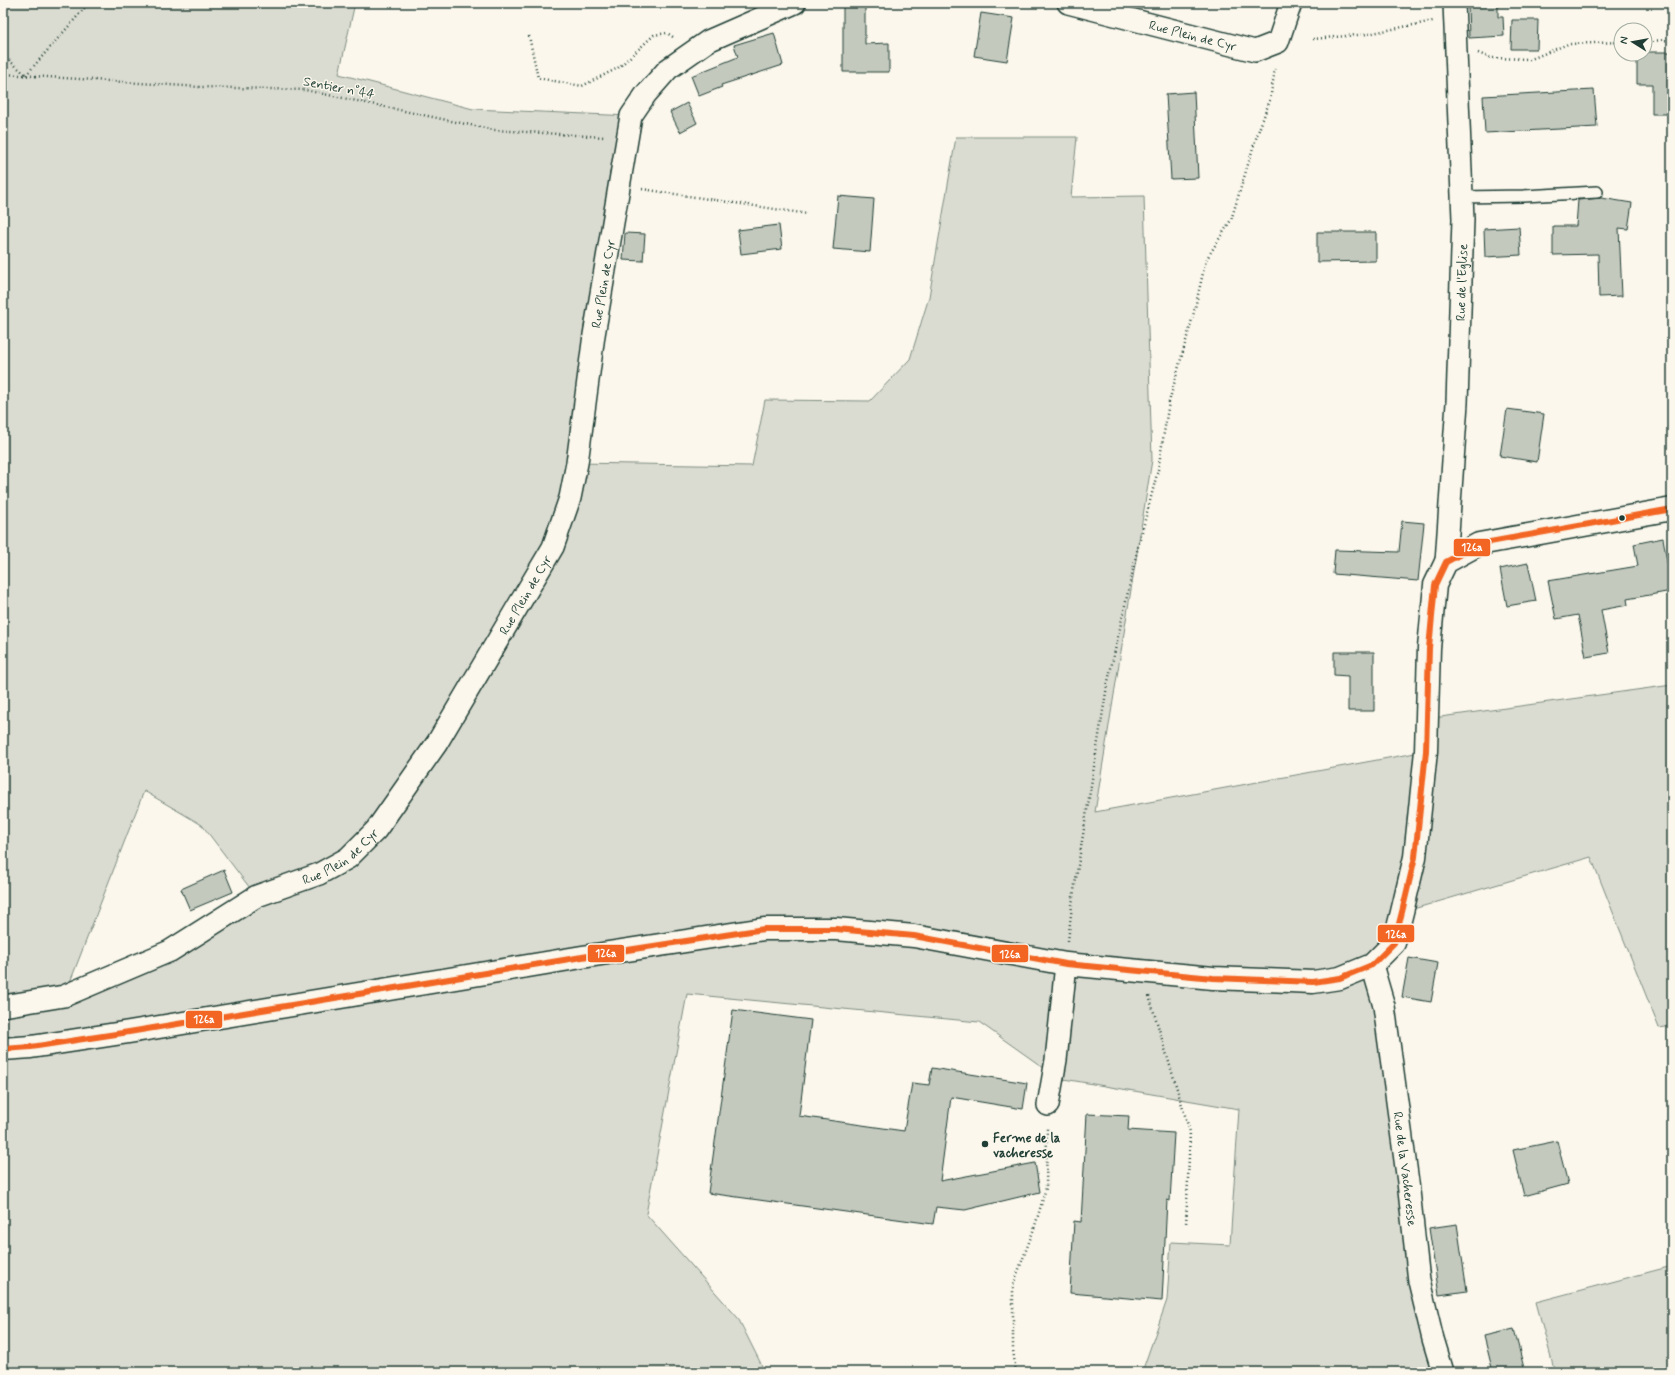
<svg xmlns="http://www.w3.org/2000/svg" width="1675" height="1375" font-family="Mynerve,sans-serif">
	<rect width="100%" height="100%" fill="#fbf7ec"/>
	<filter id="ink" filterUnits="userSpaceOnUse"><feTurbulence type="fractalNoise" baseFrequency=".025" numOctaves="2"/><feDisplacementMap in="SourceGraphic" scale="8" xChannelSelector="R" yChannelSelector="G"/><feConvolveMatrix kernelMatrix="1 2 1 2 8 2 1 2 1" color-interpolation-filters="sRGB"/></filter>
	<g filter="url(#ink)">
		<g fill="#dbdcd1" stroke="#7d8c82" fill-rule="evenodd">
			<path d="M3,3H355L339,74L473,109L631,116L577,463L752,466L765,400L870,401L910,359L929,297L956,137H1077L1071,197L1144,196L1152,460L1095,812L1426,751V719L1672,685V1026L1659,1028L1591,857L1403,912L1372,965L1443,1372H1142L1167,1300L1171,1242L1230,1245L1239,1109L1058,1078L979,1022L687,994L646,1214L738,1318L765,1372H3ZM144,791L202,825L256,896L65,995Z"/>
			<polygon points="1672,1266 1672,1372 1555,1372 1536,1302"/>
		</g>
		<g fill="#c4c9be" stroke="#1f3d34">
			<polygon points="1471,3 1498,3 1498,17 1503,17 1504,36 1469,38 1468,5 1471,5"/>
			<polygon points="843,5 865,5 865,44 889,43 889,72 843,72"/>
			<polygon points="981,13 1014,18 1007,61 974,56"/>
			<polygon points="1512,20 1538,20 1537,49 1511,49"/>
			<polygon points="774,33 783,65 721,85 722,87 699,96 691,76 738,57 734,45"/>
			<polygon points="1645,52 1672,52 1672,114 1652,114 1652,84 1637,84 1637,54 1645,54"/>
			<polygon points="1594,90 1597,127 1485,133 1483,96"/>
			<polygon points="1194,92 1198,178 1171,179 1166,94"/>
			<polygon points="687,103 697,123 680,132 670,112"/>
			<polygon points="838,196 874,199 870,252 833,249"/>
			<polygon points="1601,198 1632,203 1628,229 1619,228 1622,296 1599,297 1598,254 1553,255 1553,226 1576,226 1578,200"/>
			<polygon points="779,225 782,249 741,254 738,230"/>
			<polygon points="1519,227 1521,255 1485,257 1484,229"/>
			<polygon points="1317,232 1376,232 1376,261 1317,262"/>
			<polygon points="625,233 645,234 643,261 623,260"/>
			<polygon points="1507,409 1544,414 1537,462 1500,456"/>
			<polygon points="1402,521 1424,523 1418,581 1333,574 1335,550 1399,552"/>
			<polygon points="1663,538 1672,591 1627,599 1628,605 1601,610 1609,653 1586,657 1578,615 1556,619 1548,581 1638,566 1634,544"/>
			<polygon points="1528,563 1536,601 1507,606 1500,569"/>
			<polygon points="1334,652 1374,652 1374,711 1348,711 1348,676 1334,675"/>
			<polygon points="224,870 233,892 190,910 181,889"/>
			<polygon points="1409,958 1438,963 1431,1002 1402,997"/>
			<polygon points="733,1010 811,1020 799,1116 904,1131 912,1083 929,1085 932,1068 1027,1083 1023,1109 951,1097 940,1181 1035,1163 1040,1192 965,1210 936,1207 933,1224 708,1193"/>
			<polygon points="1087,1114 1129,1116 1128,1130 1174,1133 1170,1201 1167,1200 1162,1301 1070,1293 1074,1221 1081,1222"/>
			<polygon points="1557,1141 1568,1184 1524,1196 1513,1150"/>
			<polygon points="1457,1224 1467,1291 1439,1295 1429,1228"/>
			<polygon points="1514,1329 1525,1372 1493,1372 1484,1336"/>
		</g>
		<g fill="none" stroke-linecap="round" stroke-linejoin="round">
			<defs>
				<polyline id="service" points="1462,197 1524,196 1597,192"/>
				<g id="minor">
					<path id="s1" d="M1068,3L1255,51L1278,42L1291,3"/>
					<path id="s2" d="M1446,562L1457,403L1463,219L1454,3"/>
					<path id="s3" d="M1372,965L1384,1006L1408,1182L1419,1281L1433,1339L1443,1372"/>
					<path id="s4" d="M3,1006L64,996L170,951L257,896L319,874L348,858L376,830L437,743L553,547L570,498L577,463L594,335L631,116L646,94L668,69L708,41L795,3"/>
					<polyline points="1048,1105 1056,1060 1066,964"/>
				</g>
				<polyline id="secondary" points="3,1049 31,1047 129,1032 582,957 764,929 836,929 914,936 1066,964 1213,978 1313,982 1340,978 1372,965 1394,943 1402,912 1415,857 1426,751 1429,648 1435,585 1446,562 1479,544 1672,509"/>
			</defs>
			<use href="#service" stroke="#1f3d34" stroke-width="14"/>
			<use href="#minor" stroke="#1f3d34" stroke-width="24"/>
			<use href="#secondary" stroke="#1f3d34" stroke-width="25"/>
			<g stroke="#1f3d34" stroke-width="2.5" stroke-dasharray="1 3" stroke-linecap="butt">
				<polyline points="529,36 538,78 582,86 618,68 654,35 667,33 673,37"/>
				<polyline points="1313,39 1368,34 1433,21"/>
				<polyline points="1645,41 1672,40"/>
				<polyline points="1478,53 1491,58 1531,59 1568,44 1621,42"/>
				<polyline points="3,55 25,74"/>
				<polyline points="3,74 200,87 305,90 494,130 605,137"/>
				<polyline points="26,75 89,3"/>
				<polyline points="642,189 808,214"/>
				<polyline points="1068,941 1073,897 1107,686 1138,547 1158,470 1169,402 1194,312 1206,260 1231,220 1257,135 1270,100 1275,69"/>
				<polyline points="1149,996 1190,1132 1186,1225"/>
				<polyline points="1016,1372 1013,1350 1013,1285 1035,1226 1046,1188 1047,1128"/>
			</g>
			<use href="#service" stroke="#fbf7ec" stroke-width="11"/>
			<use href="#minor" stroke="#fbf7ec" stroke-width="21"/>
			<use href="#secondary" stroke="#fbf7ec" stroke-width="22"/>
			<defs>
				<polyline id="bus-1" points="3,1049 31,1047 129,1032 582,957 764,929 836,929 914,936 1066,964 1213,978 1313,982 1340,978 1372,965 1394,943 1402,912 1415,857 1426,751 1429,648 1435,585 1446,562 1479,544 1672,509"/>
			</defs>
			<use href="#bus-1" stroke="#fbf7ec" stroke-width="9"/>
			<use href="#bus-1" stroke="#f26522" stroke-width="6"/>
		</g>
	</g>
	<g fill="#1f3d34" stroke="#fbf7ec" stroke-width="1.5">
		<circle cx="1622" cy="518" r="3.5"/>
		<circle cx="985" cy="1144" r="4"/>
	</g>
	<g text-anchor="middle" stroke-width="3" stroke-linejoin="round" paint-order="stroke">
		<g font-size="13" fill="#1f3d34" stroke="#fbf7ec">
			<text dy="5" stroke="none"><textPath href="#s1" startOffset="129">Rue Plein de Cyr</textPath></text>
			<text transform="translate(339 87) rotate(11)" y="5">Sentier n°44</text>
			<text dy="5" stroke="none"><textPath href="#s2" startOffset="280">Rue de l'Eglise</textPath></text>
			<text dy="5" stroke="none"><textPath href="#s4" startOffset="1021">Rue Plein de Cyr</textPath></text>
			<text dy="5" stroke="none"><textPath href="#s4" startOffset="697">Rue Plein de Cyr</textPath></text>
			<text dy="5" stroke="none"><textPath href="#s4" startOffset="373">Rue Plein de Cyr</textPath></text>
			<text dy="5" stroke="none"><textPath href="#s3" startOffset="207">Rue de la Vacheresse</textPath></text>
		</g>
		<g font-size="13" font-weight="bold" fill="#1f3d34" stroke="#fbf7ec" text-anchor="start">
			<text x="993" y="1142">Ferme de la<tspan x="993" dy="15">vacheresse</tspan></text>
		</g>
	</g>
	<g stroke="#fbf7ec" stroke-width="1.5">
		<rect x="1453" y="538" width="38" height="19" rx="4" fill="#f26522"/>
		<rect x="1377" y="924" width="38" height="19" rx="4" fill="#f26522"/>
		<rect x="587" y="944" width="38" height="19" rx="4" fill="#f26522"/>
		<rect x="991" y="944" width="38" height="19" rx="4" fill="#f26522"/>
		<rect x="185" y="1010" width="38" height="19" rx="4" fill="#f26522"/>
	</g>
	<g font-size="11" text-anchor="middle" font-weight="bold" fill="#fff">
		<text x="1472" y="551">126a</text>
		<text x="1396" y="938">126a</text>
		<text x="606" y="957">126a</text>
		<text x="1010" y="958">126a</text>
		<text x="204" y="1023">126a</text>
	</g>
	<rect width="1675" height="1375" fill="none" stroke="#fbf7ec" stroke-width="16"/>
	<rect x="8" y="8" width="1659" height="1359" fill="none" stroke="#1f3d34" stroke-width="1.5" filter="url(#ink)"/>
	<g transform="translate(1633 42) rotate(281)"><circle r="19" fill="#fbf7ec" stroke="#a3ada2"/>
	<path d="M0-3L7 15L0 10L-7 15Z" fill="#1f3d34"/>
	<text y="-6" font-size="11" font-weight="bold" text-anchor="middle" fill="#1f3d34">N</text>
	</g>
</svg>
